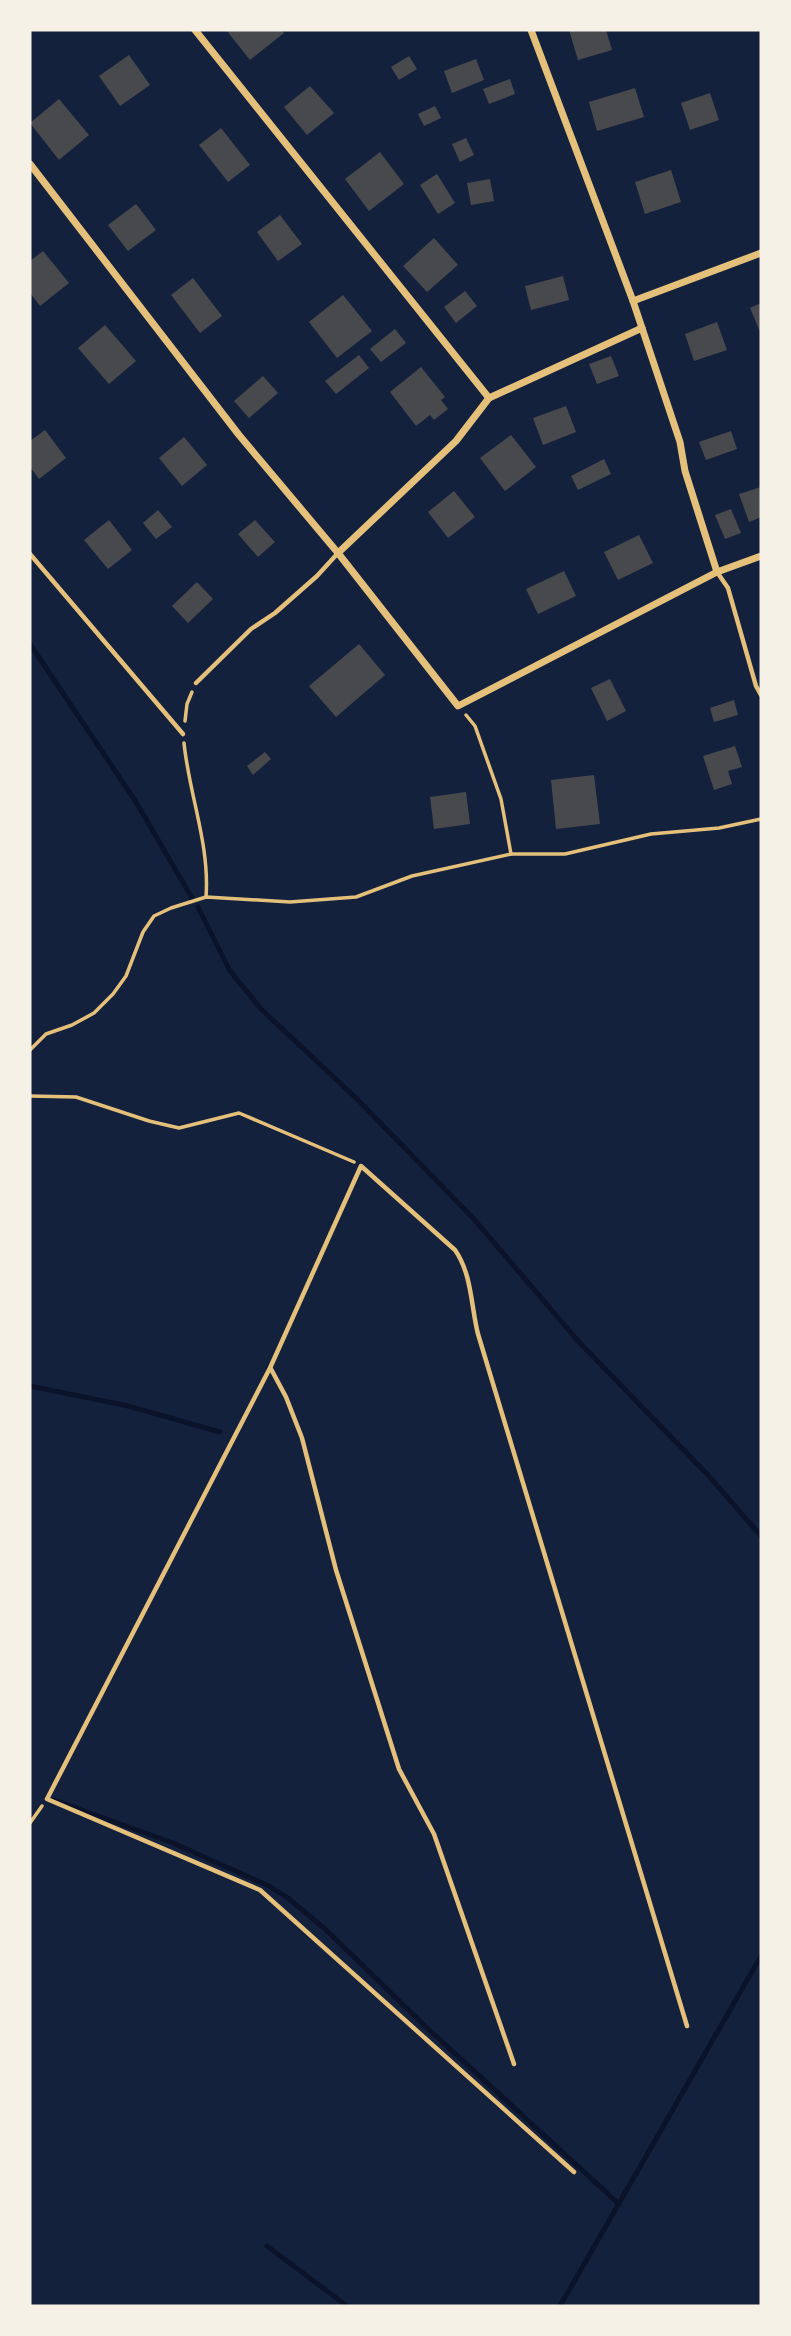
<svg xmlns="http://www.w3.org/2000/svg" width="791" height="2336" font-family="'Crimson Pro',serif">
	<rect width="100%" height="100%" fill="#14213d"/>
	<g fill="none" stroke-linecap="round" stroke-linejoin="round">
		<g stroke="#0b132b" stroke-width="5">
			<polyline points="30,644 136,802 192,898"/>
			<polyline points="198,907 230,971 262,1010 356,1098 472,1217 578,1341 707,1474 761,1536"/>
			<polyline points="30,1386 128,1406 220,1432"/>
			<polyline points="54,1800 173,1843 269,1886 288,1898 324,1928 425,2026 619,2204"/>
			<polyline points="267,2246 347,2306"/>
			<polyline points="560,2306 761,1956"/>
		</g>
	</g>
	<g fill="#48494c">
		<polygon points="229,30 282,30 284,33 250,60 227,31"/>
		<polygon points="569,30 606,30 612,50 578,60"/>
		<polygon points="129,55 150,85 120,106 99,76"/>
		<polygon points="409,56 417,69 399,80 391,67"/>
		<polygon points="476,59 484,80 452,93 444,71"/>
		<polygon points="510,79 515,94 489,104 483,89"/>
		<polygon points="310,86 334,113 307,135 284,107"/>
		<polygon points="635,88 644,117 597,131 589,102"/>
		<polygon points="710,93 719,120 690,130 681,103"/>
		<polygon points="59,99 89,135 59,160 30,123"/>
		<polygon points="435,106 441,118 424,126 418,114"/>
		<polygon points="221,128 250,165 228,182 199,145"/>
		<polygon points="466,138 474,155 460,162 452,144"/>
		<polygon points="380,152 404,184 369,211 345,179"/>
		<polygon points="671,170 681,202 645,214 635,182"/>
		<polygon points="437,174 455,203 438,214 420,185"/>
		<polygon points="490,179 494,201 471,205 467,183"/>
		<polygon points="136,204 156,230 128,251 108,225"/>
		<polygon points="280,215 302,244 278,261 257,232"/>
		<polygon points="434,238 458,265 427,292 403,266"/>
		<polygon points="43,251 69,283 40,306 30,293 30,261"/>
		<polygon points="563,276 569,300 531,310 525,286"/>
		<polygon points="193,278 222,316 200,333 171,295"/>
		<polygon points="465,291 477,306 456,323 444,307"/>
		<polygon points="343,295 372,331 337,358 309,322"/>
		<polygon points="761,303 761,334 750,308"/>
		<polygon points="717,322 727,350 694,361 685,334"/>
		<polygon points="105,325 136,361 109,384 78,348"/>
		<polygon points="395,329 406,343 381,362 370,349"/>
		<polygon points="359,355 369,368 336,394 325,381"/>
		<polygon points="611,356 619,376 597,384 589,364"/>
		<polygon points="421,367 445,397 441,400 448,409 434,420 430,415 416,426 390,392"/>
		<polygon points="263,376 278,393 249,418 234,401"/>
		<polygon points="566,406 576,432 543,445 533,418"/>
		<polygon points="45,430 66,458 39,479 30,467 30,441"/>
		<polygon points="731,431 737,449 706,460 699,442"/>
		<polygon points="511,435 536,467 505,491 480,458"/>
		<polygon points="184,437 207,465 182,486 159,458"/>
		<polygon points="604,459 611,474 578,490 571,476"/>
		<polygon points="761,487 761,517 749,522 739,494"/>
		<polygon points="454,491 475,517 448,538 428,512"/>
		<polygon points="731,509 741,533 725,539 715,515"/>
		<polygon points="158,510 172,527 156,539 143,523"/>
		<polygon points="109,520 132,550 108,569 84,540"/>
		<polygon points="255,520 275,542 258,557 238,534"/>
		<polygon points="639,535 653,563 618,580 604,552"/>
		<polygon points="564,571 576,596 538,614 526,589"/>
		<polygon points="197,582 213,599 188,623 172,606"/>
		<polygon points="359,644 385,675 336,717 309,686"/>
		<polygon points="610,679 626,711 607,721 591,688"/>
		<polygon points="734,700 738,715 714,722 710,708"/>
		<polygon points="735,746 742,767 728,771 732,784 714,790 703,756"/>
		<polygon points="265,752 271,759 253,775 247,766"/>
		<polygon points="594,775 600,824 556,829 551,780"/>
		<polygon points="466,792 470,824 434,829 430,797"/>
	</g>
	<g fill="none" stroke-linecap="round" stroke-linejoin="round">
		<g stroke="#e5c07b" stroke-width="3.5">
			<polyline points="466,715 475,726 501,799 511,854"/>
			<polyline points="185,721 187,704 192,692"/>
			<path d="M184,743C189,794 210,845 206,897"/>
			<polyline points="30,1050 46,1034 72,1025 94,1013 113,994 126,976 143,932 154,916 171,908 206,897 290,902 356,897 412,876 511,854 565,854 651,834 719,828 761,819"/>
			<polyline points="30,1096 76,1097 149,1121 179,1128 239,1113 354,1162"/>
			<polyline points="30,1823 42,1806"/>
		</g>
		<g stroke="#e5c07b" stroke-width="4.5">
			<polyline points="30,554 183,734"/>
			<polyline points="717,572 728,588 756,686 761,695"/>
			<polyline points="196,683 251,629 275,613 317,576 338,553"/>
			<polyline points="271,1369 286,1397 302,1438 336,1570 399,1769 434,1834 514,2064"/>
			<path d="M574,2172L260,1890L47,1799L270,1368L361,1166L455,1250C472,1274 471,1307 478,1334L687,2026"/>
		</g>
		<g stroke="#e5c07b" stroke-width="7">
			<polyline points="195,30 489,398 642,328"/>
			<polyline points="531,30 633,301 680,442 685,471 717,572"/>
			<polyline points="30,164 239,435 338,553 458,706 717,572 761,556"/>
			<polyline points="633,301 761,253"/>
			<polyline points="338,553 456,441 489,398"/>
		</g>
	</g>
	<rect width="791" height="2336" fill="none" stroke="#f6f1e7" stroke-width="63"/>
</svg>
